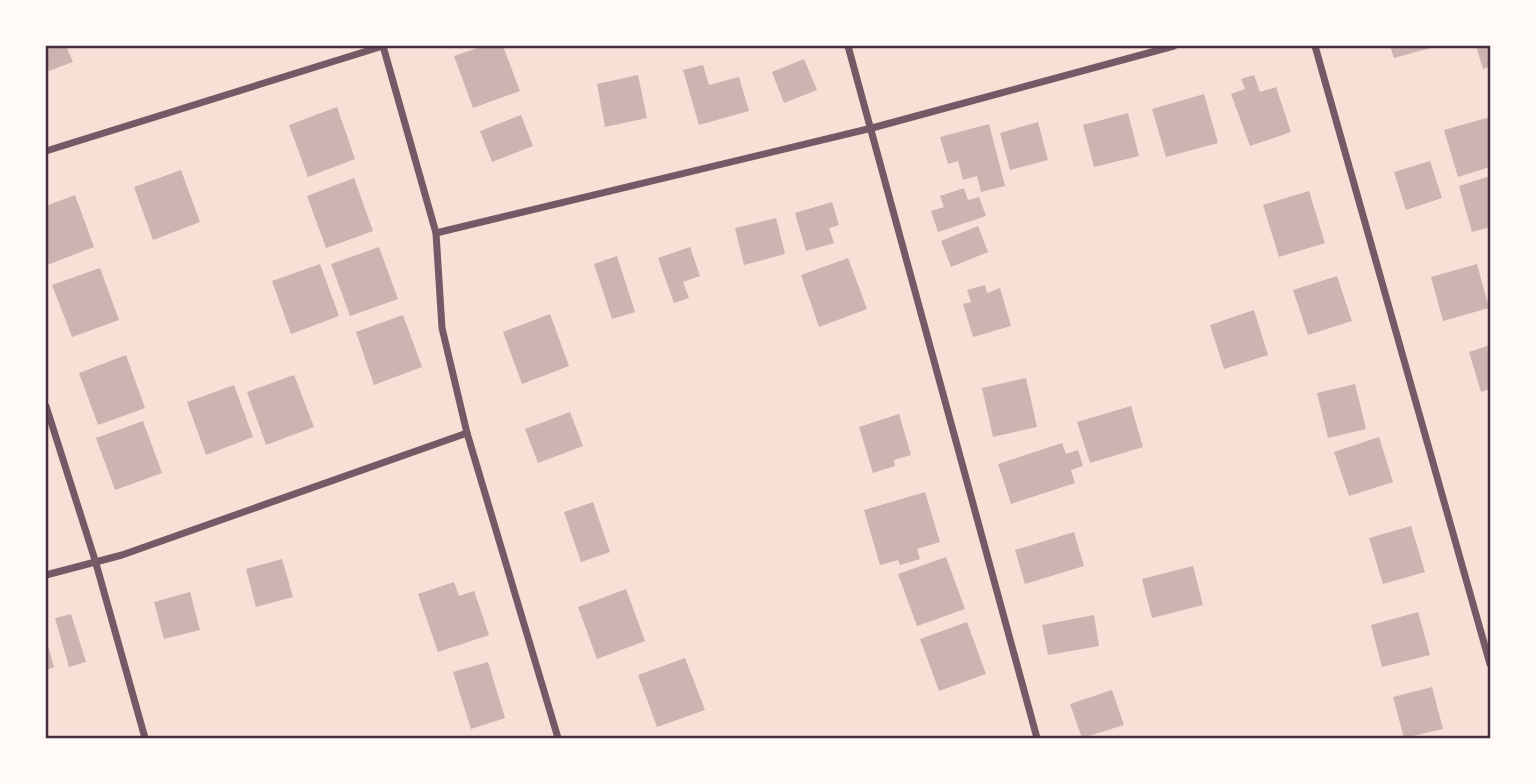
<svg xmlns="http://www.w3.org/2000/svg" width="1536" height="784" font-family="'Alegreya Sans',sans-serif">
	<rect width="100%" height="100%" fill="#f7e1d7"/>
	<g fill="#ccb4b1">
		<polygon points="46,46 66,46 73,62 46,72"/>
		<polygon points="483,46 503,46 520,91 473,108 454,56"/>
		<polygon points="1390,46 1438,46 1394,58"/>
		<polygon points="1476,46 1490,46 1490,66 1483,69"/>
		<polygon points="804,59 817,90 784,103 772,72"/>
		<polygon points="703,65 709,85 739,77 749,111 699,125 683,70"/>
		<polygon points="638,75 647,118 605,127 597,84"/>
		<polygon points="1254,75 1260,92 1276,87 1291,132 1250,146 1231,94 1245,89 1241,79"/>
		<polygon points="1204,94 1218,143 1166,157 1152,109"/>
		<polygon points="337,107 355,159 308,177 289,125"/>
		<polygon points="1128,113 1139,156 1094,167 1083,125"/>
		<polygon points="521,115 533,146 492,162 480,131"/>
		<polygon points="1490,117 1490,167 1458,177 1444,130"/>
		<polygon points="1038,122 1048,160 1010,170 1000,133"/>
		<polygon points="989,124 1005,186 981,192 977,176 963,180 958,161 948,164 940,137"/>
		<polygon points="1430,161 1442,198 1406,210 1394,172"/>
		<polygon points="181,170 200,222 153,240 134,187"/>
		<polygon points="1490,176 1490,227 1472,232 1459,186"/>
		<polygon points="354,178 373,231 326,248 307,196"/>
		<polygon points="964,188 968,200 979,197 986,216 938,232 931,211 944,207 940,196"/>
		<polygon points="1309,191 1325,243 1279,257 1263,205"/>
		<polygon points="75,195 94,247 47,265 46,206"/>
		<polygon points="832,202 839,225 829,228 834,243 806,251 795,213"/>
		<polygon points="776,218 785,254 744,265 735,228"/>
		<polygon points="978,226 988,252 951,267 941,241"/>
		<polygon points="379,247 398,299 350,316 331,264"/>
		<polygon points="690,247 700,276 683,282 689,298 674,303 658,258"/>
		<polygon points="617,256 635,312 612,319 594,264"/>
		<polygon points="848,258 867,309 819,327 801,275"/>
		<polygon points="320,264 339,316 291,334 272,281"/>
		<polygon points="1477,264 1489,308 1443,321 1431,277"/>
		<polygon points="100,268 119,320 72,337 52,285"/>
		<polygon points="1337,276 1352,321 1308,335 1293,290"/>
		<polygon points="985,285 987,293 1000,288 1011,326 973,337 963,304 971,302 967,290"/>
		<polygon points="1254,310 1268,355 1224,369 1210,325"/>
		<polygon points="550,314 569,366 522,384 503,332"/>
		<polygon points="403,315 422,367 374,385 356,332"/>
		<polygon points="1490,345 1490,389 1481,392 1469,352"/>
		<polygon points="126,355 145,408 98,425 79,373"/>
		<polygon points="294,375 314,427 266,445 247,392"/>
		<polygon points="1026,378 1037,427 993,437 982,388"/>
		<polygon points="1355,384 1366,429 1328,438 1317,393"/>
		<polygon points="234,385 253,437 206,455 187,402"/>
		<polygon points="1131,406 1143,447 1090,463 1077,422"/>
		<polygon points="570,412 583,446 538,463 525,429"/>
		<polygon points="899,414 911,455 894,460 895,466 873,473 859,427"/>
		<polygon points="143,421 162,473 115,490 96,438"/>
		<polygon points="1379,437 1393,482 1349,496 1334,452"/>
		<polygon points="1062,443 1066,454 1078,450 1083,466 1071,470 1075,483 1011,504 998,464"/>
		<polygon points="925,492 940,542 917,549 920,559 900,565 898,560 880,565 864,510"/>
		<polygon points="593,502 610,552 581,562 564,512"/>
		<polygon points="1411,526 1425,572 1383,584 1369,538"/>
		<polygon points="1074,532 1084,566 1025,584 1015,550"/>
		<polygon points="946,557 965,609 917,626 898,574"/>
		<polygon points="282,559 293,597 256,607 246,569"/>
		<polygon points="1193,566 1203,605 1152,618 1142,579"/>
		<polygon points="454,582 459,596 474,591 489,635 438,652 418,594"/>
		<polygon points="626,589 645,641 597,659 578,607"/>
		<polygon points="190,592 200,630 164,639 154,602"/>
		<polygon points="1418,612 1430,655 1382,667 1371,625"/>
		<polygon points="71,614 86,662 69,667 55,618"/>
		<polygon points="1094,615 1099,646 1048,655 1042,625"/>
		<polygon points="967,622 986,674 939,691 920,639"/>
		<polygon points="46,639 54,667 46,670"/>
		<polygon points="685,658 705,710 657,727 638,675"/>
		<polygon points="488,662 505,718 471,729 453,672"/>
		<polygon points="1432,687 1443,729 1404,738 1393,697"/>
		<polygon points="1112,690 1124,725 1082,738 1070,704"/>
	</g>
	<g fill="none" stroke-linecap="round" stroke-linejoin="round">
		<g stroke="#755966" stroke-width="7">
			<polyline points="383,46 436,233 442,328 467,433 558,738"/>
			<polyline points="848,46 1037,738"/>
			<polyline points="1315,46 1490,664"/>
			<polyline points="46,151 383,46"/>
			<polyline points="436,233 872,128 1174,46"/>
			<polyline points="46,406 95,560 145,738"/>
			<polyline points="46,575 122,555 467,433"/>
		</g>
	</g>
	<rect width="1536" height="784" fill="none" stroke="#fffaf5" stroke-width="94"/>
	<rect x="47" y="47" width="1442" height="690" fill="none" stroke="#4a2c40" stroke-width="2.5"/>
</svg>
